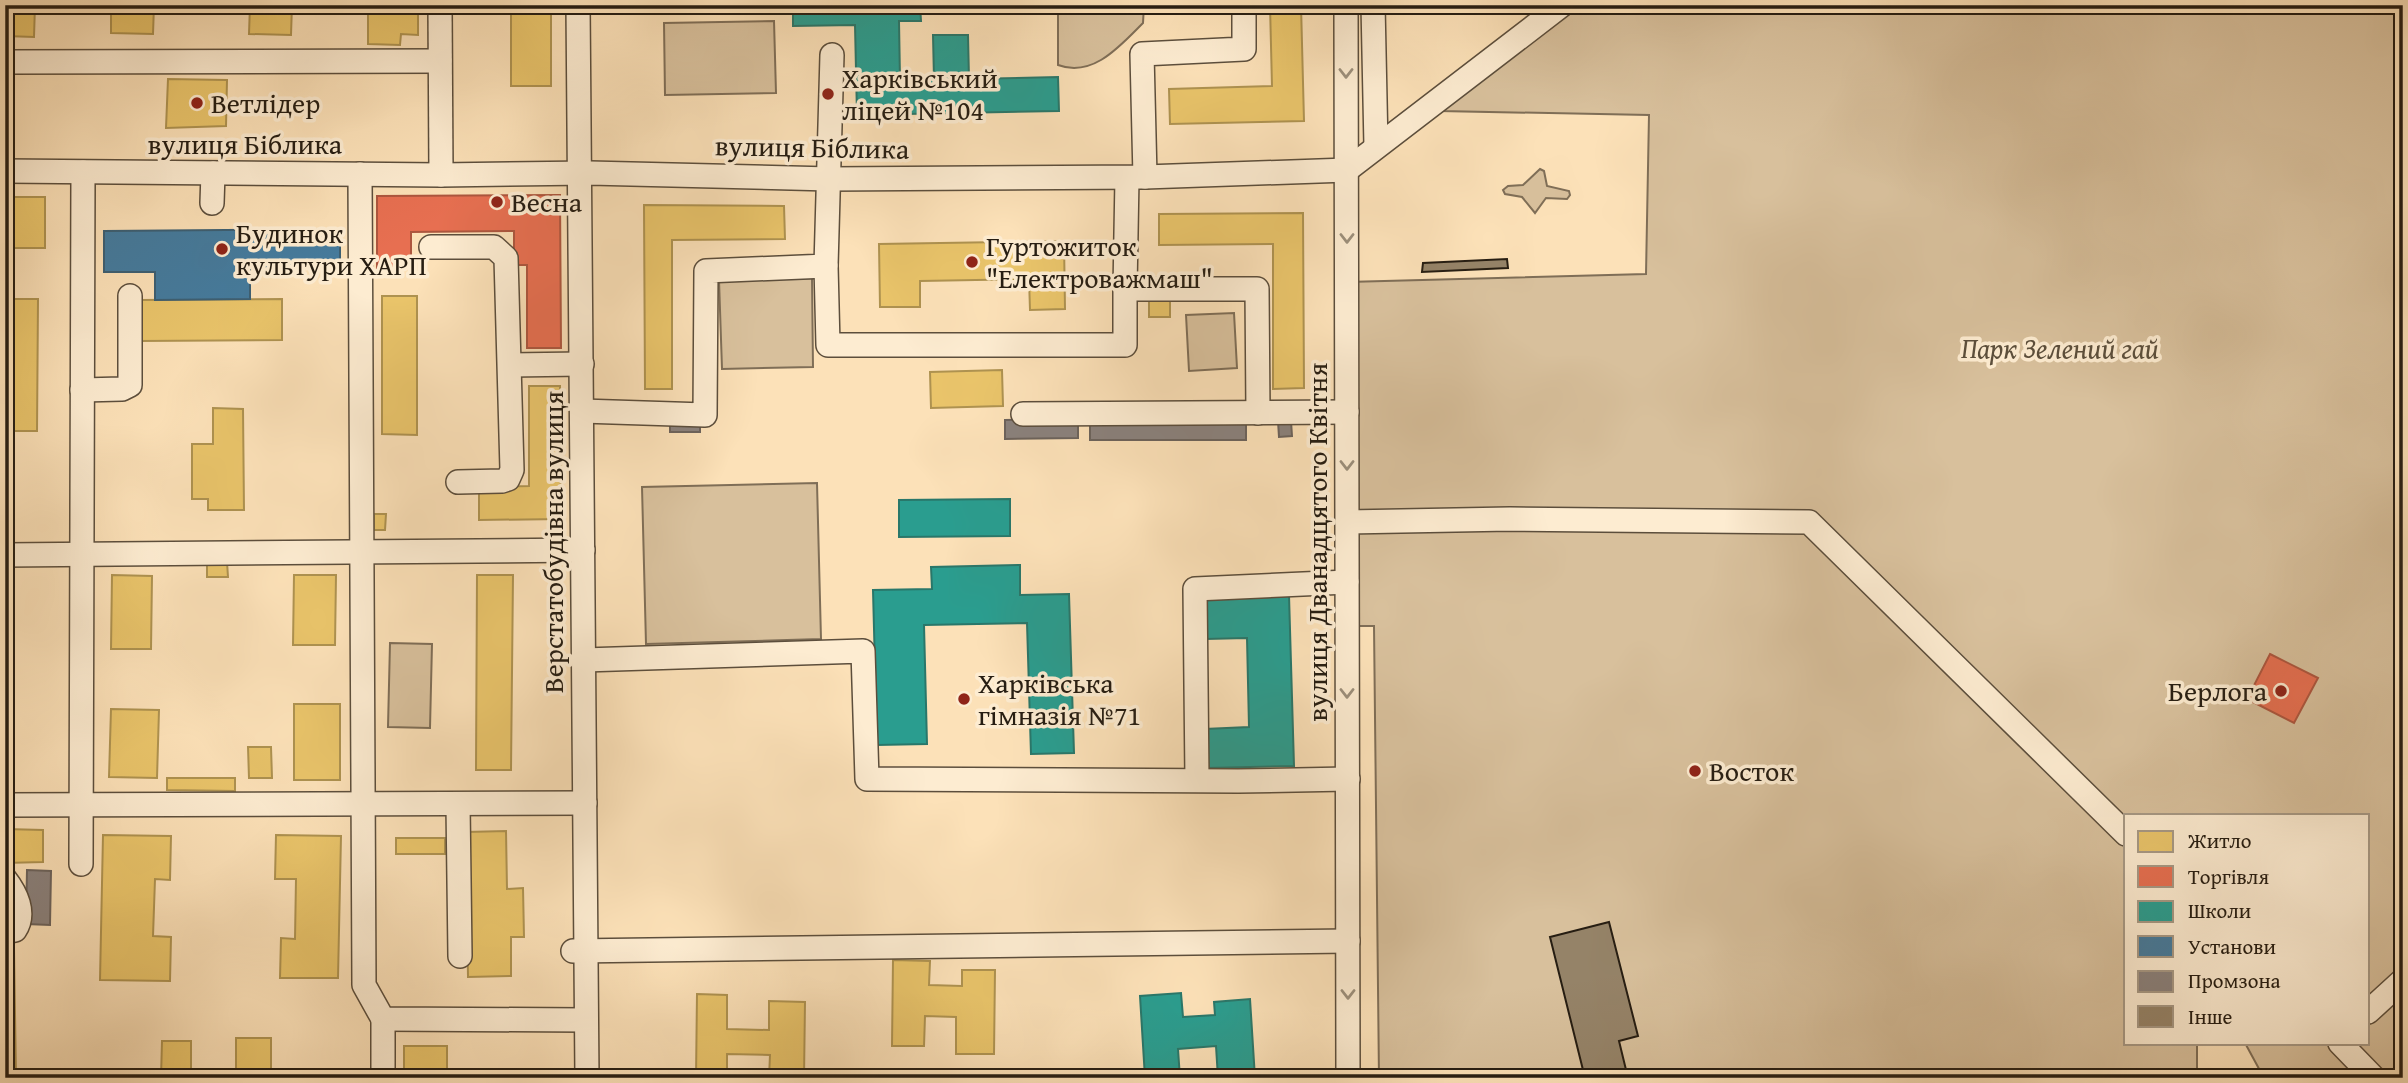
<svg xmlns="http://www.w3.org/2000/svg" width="2408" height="1083" font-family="'Gentium Book Plus',serif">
	<rect width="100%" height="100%" fill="#fce1b8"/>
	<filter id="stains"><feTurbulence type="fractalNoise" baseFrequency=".00286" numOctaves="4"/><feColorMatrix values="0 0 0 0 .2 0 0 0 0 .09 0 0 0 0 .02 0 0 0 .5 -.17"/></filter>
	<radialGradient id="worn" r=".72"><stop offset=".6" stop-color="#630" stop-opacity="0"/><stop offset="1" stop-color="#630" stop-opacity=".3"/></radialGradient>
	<g fill="#d8c09c" stroke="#7f6e57" stroke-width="2">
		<path d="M1058,5H1144L1143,23C1120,46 1093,78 1058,65Z"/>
		<polygon points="1573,5 2403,5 2403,1078 2264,1078 2245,1043 2368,1043 2368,815 2126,815 2126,1043 2197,1043 2197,1078 1379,1078 1374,626 1346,626 1347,282 1646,274 1649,115 1441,111"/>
		<polygon points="774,21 776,93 665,95 664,23"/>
		<polygon points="1540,169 1544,171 1547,186 1569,191 1570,195 1567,199 1546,198 1535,213 1522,197 1505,194 1503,190 1508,186 1523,185"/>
		<polygon points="812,278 813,367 722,369 719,280"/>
		<polygon points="1234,313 1237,368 1189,371 1186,315"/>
		<polygon points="817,483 821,639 646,644 642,487"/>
		<polygon points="390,643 432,644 430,728 388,727"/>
	</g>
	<g fill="#e9c46a" stroke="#ae9250" stroke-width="2">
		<polygon points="5,5 35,5 34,37 5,36"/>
		<polygon points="111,5 154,5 153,34 111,33"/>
		<polygon points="250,5 292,5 291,35 249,34"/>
		<polygon points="368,5 418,5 418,35 401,34 400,45 368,44"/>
		<rect x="511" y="5" width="40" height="81"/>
		<polygon points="1270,5 1301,5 1304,121 1170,124 1169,89 1272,86"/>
		<polygon points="168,79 227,80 226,126 166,128"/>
		<polygon points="5,197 45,197 45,248 14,248 14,229 5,229"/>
		<polygon points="644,205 784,206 785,239 672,240 672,389 645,389"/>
		<polygon points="1303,213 1304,388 1273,389 1273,244 1159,245 1159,214"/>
		<polygon points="1064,241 1065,309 1030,310 1029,279 920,281 920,307 880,307 879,244"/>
		<polygon points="382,296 417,296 417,435 382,434"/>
		<rect x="1149" y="297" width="21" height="20"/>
		<polygon points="5,299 38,299 37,431 5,431"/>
		<polygon points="282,299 282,340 139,341 138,300"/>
		<polygon points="1002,370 1003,406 931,408 930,372"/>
		<polygon points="529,386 560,386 561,519 479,520 479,487 529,486"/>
		<polygon points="213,408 243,409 244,510 208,510 208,499 192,499 192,444 213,444"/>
		<polygon points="374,514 386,514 385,530 374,530"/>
		<polygon points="207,562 227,562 228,577 207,577"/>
		<polygon points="112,575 152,576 151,649 111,649"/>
		<polygon points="294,575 336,575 335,645 293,645"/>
		<polygon points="477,575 513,575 511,770 476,770"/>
		<rect x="294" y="704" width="46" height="76"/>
		<polygon points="111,709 159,710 157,778 109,777"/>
		<polygon points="248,747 271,747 272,778 249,778"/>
		<polygon points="167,778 235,778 235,791 167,790"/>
		<polygon points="5,829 43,830 43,862 5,863"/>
		<polygon points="506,831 507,889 523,888 524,937 511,937 511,976 468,977 466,832"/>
		<polygon points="103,835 171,836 170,880 155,879 153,936 171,937 170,981 100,980"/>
		<polygon points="276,835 341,836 338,978 280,978 281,938 295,939 296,879 275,879"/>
		<rect x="396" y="838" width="49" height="16"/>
		<polygon points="5,948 14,948 16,1078 5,1078"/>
		<polygon points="893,960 930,961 929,985 962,986 962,970 995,970 994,1054 956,1054 956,1017 925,1016 924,1046 892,1046"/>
		<polygon points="697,994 727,995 727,1029 769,1030 769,1001 805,1002 804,1078 769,1078 770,1055 727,1054 727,1078 696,1078"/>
		<polygon points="236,1038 271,1038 271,1078 161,1078 162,1041 191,1041 191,1070 236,1069"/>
		<rect x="404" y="1046" width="43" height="32"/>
	</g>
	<g fill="#e76f51" stroke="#ad563e" stroke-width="2">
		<polygon points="560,195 561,348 527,348 527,265 514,265 514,231 411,232 411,267 377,268 377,196"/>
		<polygon points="2270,654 2318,678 2294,723 2247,699"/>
	</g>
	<g fill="#2a9d8f" stroke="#29776a" stroke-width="2">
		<polygon points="793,5 920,5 921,21 899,21 900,80 934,79 933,35 968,35 969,79 1058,77 1059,111 857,115 855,25 793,26"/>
		<polygon points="1010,499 1010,536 899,537 899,500"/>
		<polygon points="1020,565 1020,595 1069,594 1074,753 1031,754 1027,623 924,625 927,744 877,745 873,590 932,589 931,567"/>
		<polygon points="1289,595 1294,766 1206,768 1205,729 1249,727 1247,638 1206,639 1205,598"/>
		<polygon points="1181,993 1183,1017 1215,1015 1214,1002 1250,999 1255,1078 1218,1078 1216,1046 1178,1049 1180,1078 1145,1078 1140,996"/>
	</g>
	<polygon fill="#457b9d" stroke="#3c5f73" stroke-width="2" points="340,229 340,267 250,268 250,299 155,300 155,272 104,272 104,231"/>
	<g fill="#8a817c" stroke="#6c635c" stroke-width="2">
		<polygon points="670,419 700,420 700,432 670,432"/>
		<polygon points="1078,419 1078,438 1005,439 1005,420"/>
		<rect x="1090" y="420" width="156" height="20"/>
		<polygon points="1278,421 1291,421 1292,436 1279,437"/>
		<polygon points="27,870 51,871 50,925 26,924"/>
	</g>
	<g fill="#958368" stroke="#261d12" stroke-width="2">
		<polygon points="1507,259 1508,268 1422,272 1423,263"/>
		<polygon points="1609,922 1638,1036 1619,1041 1628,1078 1585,1078 1550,937"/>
	</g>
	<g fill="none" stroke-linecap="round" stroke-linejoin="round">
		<defs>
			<g id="minor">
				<polyline points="440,5 441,175"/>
				<polyline points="578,5 587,1078"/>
				<polyline points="1346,5 1348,1078"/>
				<polyline points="1373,5 1376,147"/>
				<polyline points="5,62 440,61"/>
				<polyline points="5,171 441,175 590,173 830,179 1145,177 1347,170 1562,5"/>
				<polyline points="360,174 364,985 383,1019 586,1020"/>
				<polyline points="1145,177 1142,54 1244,49 1244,5"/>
				<polyline points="1127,178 1125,289 1257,289 1258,413"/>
				<polyline points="212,203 213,173"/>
				<polyline points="431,247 494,247 506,258 512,470 508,479 502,481 458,482"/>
				<polyline points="826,266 828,345 1125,345 1125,289"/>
				<polyline points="510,365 582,364"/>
				<polyline points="82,390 122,389 130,385 130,296"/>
				<polyline points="582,411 705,415 706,271 826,266 832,55"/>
				<polyline points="1023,414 1347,412"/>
				<polyline points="1347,522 1510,519 1809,522 2126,834"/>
				<polyline points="5,555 583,550"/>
				<polyline points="584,660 863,651 867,779 1238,781 1348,779"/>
				<polyline points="1197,780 1195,589 1347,582"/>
				<polyline points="5,805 585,803"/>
				<polyline points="458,805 460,956"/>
				<polyline points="81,864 83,172"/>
				<path d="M5,879C16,893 26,913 15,930L5,932"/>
				<polyline points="573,951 1348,941"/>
				<polyline points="2368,1012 2403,980"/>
				<polyline points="2340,1043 2374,1078"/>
				<polyline points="383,1078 383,1019"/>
			</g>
		</defs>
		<use href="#minor" stroke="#5c4e3c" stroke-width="26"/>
		<use href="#minor" stroke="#fdecd1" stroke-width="23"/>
	</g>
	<defs><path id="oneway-chevron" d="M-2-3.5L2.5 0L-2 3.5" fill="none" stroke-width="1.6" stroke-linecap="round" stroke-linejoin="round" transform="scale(1.75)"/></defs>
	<g stroke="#9c8f7b">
		<use href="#oneway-chevron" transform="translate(1346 73) rotate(90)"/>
		<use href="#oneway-chevron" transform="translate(1347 238) rotate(90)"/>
		<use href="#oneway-chevron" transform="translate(1347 465) rotate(90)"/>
		<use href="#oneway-chevron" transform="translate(1347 693) rotate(90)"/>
		<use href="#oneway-chevron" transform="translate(1348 994) rotate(90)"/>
	</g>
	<g fill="#8f2418" stroke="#fdecd1" stroke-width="2.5">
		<circle cx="828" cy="94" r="7"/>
		<circle cx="197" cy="103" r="7"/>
		<circle cx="497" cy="202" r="7"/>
		<circle cx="222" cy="249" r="7"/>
		<circle cx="972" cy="262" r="7"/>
		<circle cx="2281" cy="691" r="7"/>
		<circle cx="964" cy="699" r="7"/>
		<circle cx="1695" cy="771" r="7"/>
	</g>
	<g text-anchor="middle" stroke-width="7" stroke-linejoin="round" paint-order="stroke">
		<g font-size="28" fill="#261d12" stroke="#fdecd1" text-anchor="start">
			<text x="842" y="88">Харківський<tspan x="842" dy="32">ліцей №104</tspan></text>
			<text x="211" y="113">Ветлідер</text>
			<text x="511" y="212">Весна</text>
			<text x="236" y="243">Будинок<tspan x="236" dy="32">культури ХАРП</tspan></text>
			<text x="986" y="256">Гуртожиток<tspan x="986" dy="32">"Електроважмаш"</tspan></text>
			<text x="978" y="693">Харківська<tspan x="978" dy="32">гімназія №71</tspan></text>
			<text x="2267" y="701" text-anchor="end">Берлога</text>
			<text x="1709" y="781">Восток</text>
		</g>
		<g font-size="28" fill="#261d12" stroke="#fdecd1">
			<text x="245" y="154">вулиця Біблика</text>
			<text transform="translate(812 147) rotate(1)" y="10">вулиця Біблика</text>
			<text transform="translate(553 542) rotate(-90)" y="10">Верстатобудівна вулиця</text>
			<text transform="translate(1317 542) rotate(-90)" y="10">вулиця Дванадцятого Квітня</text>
		</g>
		<g font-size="28" font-style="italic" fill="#5b4e3b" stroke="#fdecd1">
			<text x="2060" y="358">Парк Зелений гай</text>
		</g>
	</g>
	<rect width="2408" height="1083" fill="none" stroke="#fce1b8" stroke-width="28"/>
	<rect x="7" y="7" width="2394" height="1069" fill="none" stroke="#261d12" stroke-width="3.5"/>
	<rect x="14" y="14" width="2380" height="1055" fill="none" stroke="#261d12" stroke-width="2"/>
	<rect x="2124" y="814" width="245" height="231" fill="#fdecd1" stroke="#a79985" stroke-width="2"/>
	<rect x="2138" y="831" width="35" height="21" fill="#e9c46a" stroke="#a79985" stroke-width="2"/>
	<text x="2188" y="848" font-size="21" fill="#261d12">Житло</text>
	<rect x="2138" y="866" width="35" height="21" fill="#e76f51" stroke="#a79985" stroke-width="2"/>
	<text x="2188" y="884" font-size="21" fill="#261d12">Торгівля</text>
	<rect x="2138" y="901" width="35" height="21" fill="#2a9d8f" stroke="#a79985" stroke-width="2"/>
	<text x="2188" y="918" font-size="21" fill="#261d12">Школи</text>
	<rect x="2138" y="936" width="35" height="21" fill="#457b9d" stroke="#a79985" stroke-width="2"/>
	<text x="2188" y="954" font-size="21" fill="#261d12">Установи</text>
	<rect x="2138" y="971" width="35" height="21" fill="#8a817c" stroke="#a79985" stroke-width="2"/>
	<text x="2188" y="988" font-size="21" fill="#261d12">Промзона</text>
	<rect x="2138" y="1006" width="35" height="21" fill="#958368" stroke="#a79985" stroke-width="2"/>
	<text x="2188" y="1024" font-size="21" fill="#261d12">Інше</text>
	<rect width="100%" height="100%" filter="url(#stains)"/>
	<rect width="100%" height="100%" fill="url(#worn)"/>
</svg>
